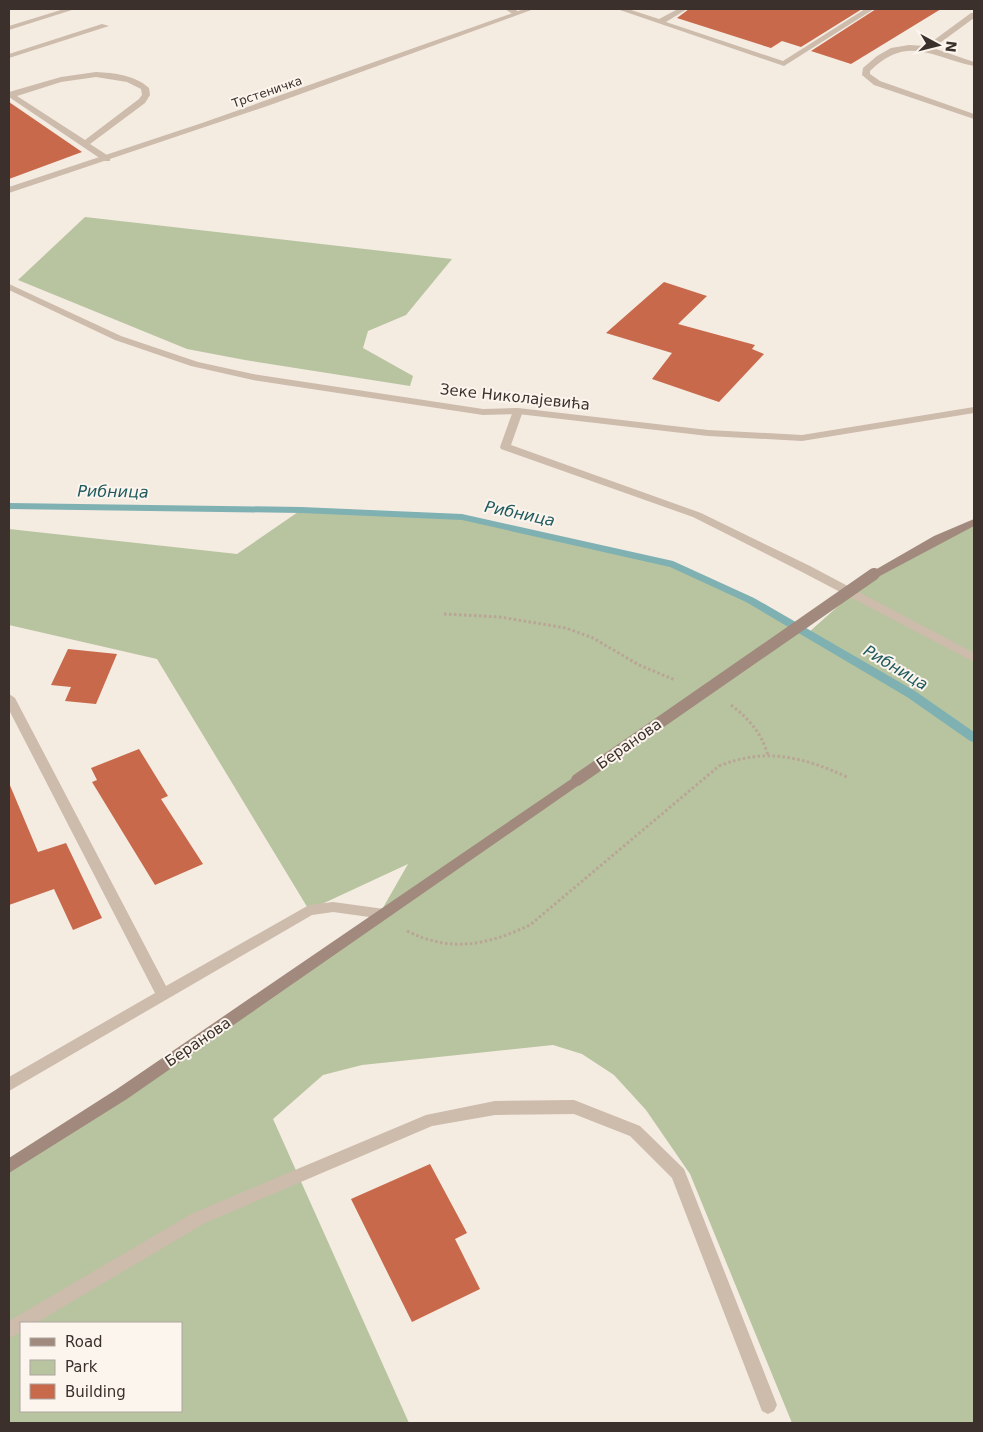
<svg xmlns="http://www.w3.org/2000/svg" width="983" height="1432" font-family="'DejaVu Sans',sans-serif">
	<rect width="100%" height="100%" fill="#f4ebe1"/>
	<g fill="#b8c4a0" fill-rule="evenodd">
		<polygon points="85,217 452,259 406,315 368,331 363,348 413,376 410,386 245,360 187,349 18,280"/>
		<path d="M301,510L462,517L673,564L750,600L808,633L874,574L938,539L974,522V1423H792L690,1174L646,1110L614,1075L582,1054L553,1045L362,1065L323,1075L273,1119L409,1423H9V1166L122,1094L376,920L408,864L309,910L157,659L9,625V529L237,554ZM21,1323H181V1411H21Z"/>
	</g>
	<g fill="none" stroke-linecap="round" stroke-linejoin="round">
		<polygon fill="#7fb0b2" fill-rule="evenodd" points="9,503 301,507 462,514 673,561 754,598 915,691 974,732 974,742 970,741 907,697 746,602 670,567 462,520 301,513 9,509"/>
	</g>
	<g fill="#c8694b">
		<polygon points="689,9 862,9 801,47 782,41 771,48 677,18"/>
		<polygon points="876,9 941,9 851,64 811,51"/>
		<polygon points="9,102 82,152 9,179"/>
		<polygon points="664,282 707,296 678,324 755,345 752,349 764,354 719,402 652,379 672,353 606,333"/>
		<polygon points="68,649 117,654 96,704 65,701 71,687 51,685"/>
		<polygon points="139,749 168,796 161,799 203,864 155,885 92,782 97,780 91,768"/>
		<polygon points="9,783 38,852 66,843 102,918 73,930 54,889 9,905"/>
		<polygon points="430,1164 467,1233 455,1239 480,1289 412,1322 351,1199"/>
	</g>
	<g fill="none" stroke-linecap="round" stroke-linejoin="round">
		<g stroke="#b9a596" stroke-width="3" stroke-dasharray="2.5 2.5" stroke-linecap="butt">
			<polyline points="444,614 500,617 566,628 593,638 639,665 675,680"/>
			<path d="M731,705C749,719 761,732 768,755"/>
			<path d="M407,931C451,953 487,945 530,925L719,766C766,747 803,757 847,777"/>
		</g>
		<g fill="#cdbbac" fill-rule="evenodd">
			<polygon points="64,9 75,9 9,30 9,26"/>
			<polygon points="505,9 514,9 521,13 514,15"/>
			<polygon points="617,9 628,9 659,19 678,9 687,9 666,22 783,61 865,9 874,9 784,66"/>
			<path d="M971,13H974V18L933,48L974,62V66C932,57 907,34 870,71V74L880,81L974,114V119L874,85L862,75L863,68L877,56L891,48L909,45L926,46Z"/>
			<polygon points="102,24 109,26 9,58 9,54"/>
			<path d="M96,72C114,73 135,75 149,88L150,95L145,103L90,144L110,157V161H104L9,97V92L61,77ZM96,77L127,82L141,89L142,95L139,99L85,140L17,96L61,82Z"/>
			<polygon points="518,408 523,411 511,445 701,513 810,566 974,653 974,662 802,572 693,517 501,449 500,447 513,411"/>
			<polygon points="574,1100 640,1126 684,1169 777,1405 774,1411 768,1414 762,1411 672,1178 630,1136 574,1114 495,1115 432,1126 205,1223 36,1323 21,1323 21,1332 9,1338 9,1321 193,1213 426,1115 495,1101"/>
		</g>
		<g fill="#cdbbac" fill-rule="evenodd">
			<polygon points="524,9 534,9 273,104 9,193 9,187 202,123"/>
			<polygon points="9,284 121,336 198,362 253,374 483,409 518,408 708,430 802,435 974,407 974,413 802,441 708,436 518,414 483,415 253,380 191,366 115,340 9,290"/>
			<polygon points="9,694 15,698 166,986 309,905 333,902 384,909 389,910 391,914 389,918 384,919 333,912 312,915 9,1091 9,1077 155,993 9,710"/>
		</g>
		<g fill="#a18a7d" fill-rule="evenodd">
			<polygon points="974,519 974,526 878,577 874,578 868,574 934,536"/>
			<polygon points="577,775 582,777 583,780 582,783 127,1099 9,1173 9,1158 117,1089"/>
		</g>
		<polyline stroke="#a18a7d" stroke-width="12" points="577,780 874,574"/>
	</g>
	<g text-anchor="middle" stroke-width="4" stroke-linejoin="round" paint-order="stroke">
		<g font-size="12" fill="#3b302b" stroke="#fbf5ee">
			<text transform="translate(267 92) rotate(-19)" y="4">Трстеничка</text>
		</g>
		<g font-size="15" fill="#3b302b" stroke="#fbf5ee">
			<text transform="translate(515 397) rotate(6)" y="5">Зеке Николајевића</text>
			<text transform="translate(629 744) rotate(-35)" y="5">Беранова</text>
			<text transform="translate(198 1042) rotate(-34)" y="5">Беранова</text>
		</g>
		<g font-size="16" font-style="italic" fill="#1f5a5e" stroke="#fbf5ee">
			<text transform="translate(113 491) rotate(1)" y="6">Рибница</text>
			<text transform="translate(520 513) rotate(12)" y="6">Рибница</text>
			<text transform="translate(896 667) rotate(31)" y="6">Рибница</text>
		</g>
	</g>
	<rect width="983" height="1432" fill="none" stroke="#3b302b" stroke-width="20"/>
	<rect x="20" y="1322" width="162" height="90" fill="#fbf5ee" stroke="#aea6a0"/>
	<rect x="30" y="1338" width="25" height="8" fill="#a18a7d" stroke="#aea6a0"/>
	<text x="65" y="1347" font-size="15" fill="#3b302b">Road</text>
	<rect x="30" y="1360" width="25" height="15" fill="#b8c4a0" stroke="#aea6a0"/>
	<text x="65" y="1372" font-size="15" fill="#3b302b">Park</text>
	<rect x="30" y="1384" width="25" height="15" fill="#c8694b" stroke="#aea6a0"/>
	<text x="65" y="1397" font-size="15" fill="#3b302b">Building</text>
	<g transform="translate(938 45) rotate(97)" stroke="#fbf5ee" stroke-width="4" paint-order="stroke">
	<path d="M0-4L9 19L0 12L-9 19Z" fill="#3b302b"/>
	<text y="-8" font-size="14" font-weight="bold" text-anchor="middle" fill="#3b302b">N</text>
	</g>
</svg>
